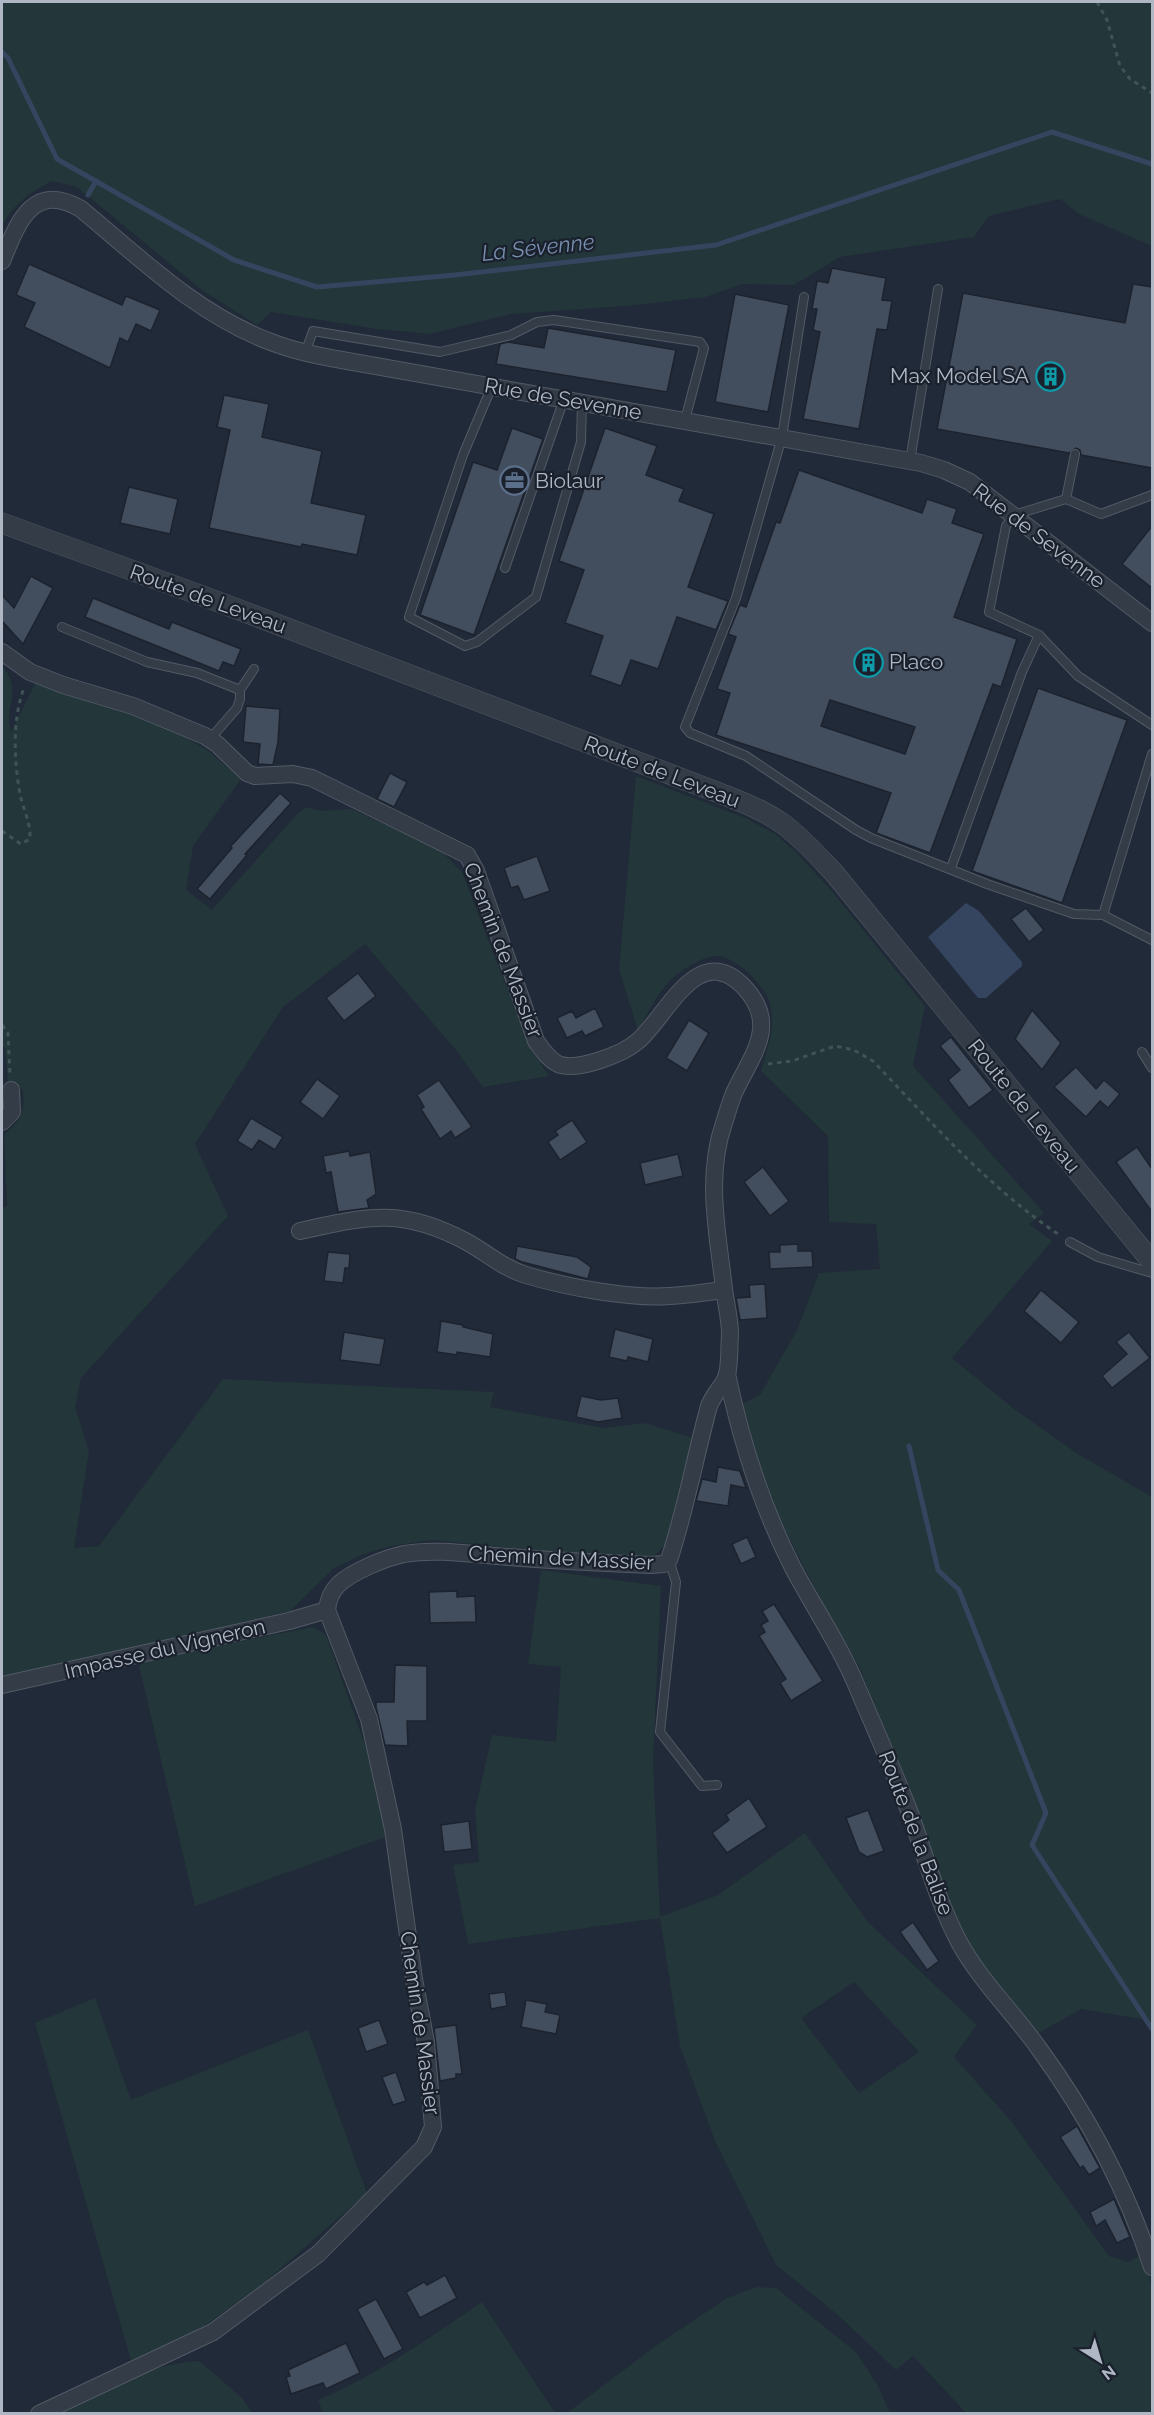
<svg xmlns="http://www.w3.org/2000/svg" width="1154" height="2415" font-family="Raleway,sans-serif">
	<rect width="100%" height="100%" fill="#212a38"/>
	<g fill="#233639" fill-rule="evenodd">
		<path d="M2,2H1152V246L1079,214L1060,199L989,216L974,237L840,257L794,285L742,284L706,297L626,306L511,314L430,334L377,329L271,312L257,325L203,291L77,187L52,181C30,192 13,204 2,227Z"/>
		<path d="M2,666C24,691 3,708 11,732L36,682L167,727L207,750L241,779L193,846L186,890L212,910L296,815L306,807L322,811L351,809L439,849L462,872L530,1048L549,1076L483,1087L456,1050L365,944L283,1007L195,1144L228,1216L81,1378L75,1407L89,1451L74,1548L99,1546L223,1379L494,1392L490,1407L604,1428L645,1423L693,1438L670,1535C664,1549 657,1555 643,1561L433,1540L390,1546L362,1555L334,1568L290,1611L2,1679V1208L7,1206L4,1135C21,1120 25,1114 23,1090L8,1082L5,1049L2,1045Z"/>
		<path d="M636,776L748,819L775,834L795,851L829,888L925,1006L913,1066L1044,1213L1029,1224L1052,1241L952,1358L1014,1409L1078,1454L1152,1497V2029L1148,2020L1081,2009L1037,2034L1001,1992L964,1937L860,1668L825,1608L779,1518L754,1453L740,1405L760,1395L797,1330L819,1273L880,1269L876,1224L829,1222L828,1136L761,1071C767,1050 775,1030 771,1008C768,988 738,958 718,956C705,955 683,969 673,978C658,991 648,1013 638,1031L619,969Z"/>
		<path d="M541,1570L661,1586L653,1760L660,1917L718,1895L805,1833L867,1921L977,2025L954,2057L1012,2122L1109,2256L1128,2262L1144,2254L1152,2289V2413H966L913,2356L896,2370L838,2315L776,2265L715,2141L680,2046L660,1918L468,1944L453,1865L479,1862L475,1810L492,1735L556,1742L561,1667L528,1664ZM854,1982L919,2052L859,2093L801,2018Z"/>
		<polygon points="314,1627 326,1635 375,1773 385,1837 195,1906 138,1661"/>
		<polygon points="95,1998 131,2100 308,2030 367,2193 264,2283 204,2326 132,2364 35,2023"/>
		<polygon points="757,2287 776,2288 856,2352 878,2386 890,2413 567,2413 654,2347 727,2298"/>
		<path d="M482,2302L555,2413H323L318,2400C377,2375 429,2338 482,2302Z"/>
		<path d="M199,2361L242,2398L252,2413L57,2414C102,2392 148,2363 199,2361Z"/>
	</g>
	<polygon fill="#35455f" points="966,903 979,911 1022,962 1022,966 986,998 978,998 928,937"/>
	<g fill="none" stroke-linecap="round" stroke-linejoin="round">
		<g stroke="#35455f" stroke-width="5">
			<polyline points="2,52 8,58 57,159 234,260 317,287 455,275 716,245 1052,132 1152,164"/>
			<polyline points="88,195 96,181"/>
			<polyline points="909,1446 938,1570 959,1590 1046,1813 1032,1845 1152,2029"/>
		</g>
	</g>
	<g fill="#424d5d" stroke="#1c232f" stroke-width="1.5" fill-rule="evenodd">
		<polygon points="29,264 122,305 126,296 160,310 151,331 136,324 128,342 120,338 110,368 24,327 35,303 16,295"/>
		<polygon points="832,268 886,278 882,300 892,301 887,330 877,329 859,429 803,419 820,332 813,330 817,309 812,309 817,281 828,283"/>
		<polygon points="1133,284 1152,287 1152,468 1081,455 1080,450 1076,448 1069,453 937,429 963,293 1125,323"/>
		<polygon points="735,294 789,305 768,412 715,402"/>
		<polygon points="548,328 676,350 667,392 496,364 500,344 508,342 544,348"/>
		<polygon points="224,395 269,404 262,437 322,451 311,503 366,515 357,555 302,544 301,547 209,528 230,430 217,427"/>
		<polygon points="512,428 543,439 474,635 420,615 473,462 497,470"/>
		<polygon points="605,428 657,446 646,475 684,489 679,501 714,514 688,587 728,601 716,630 677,617 658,669 631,660 621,686 590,675 603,636 565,623 584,570 559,561"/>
		<path d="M799,470L922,513L927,499L957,509L952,523L984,534L954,617L1017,639L1001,687L993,684L930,853L876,833L891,793L716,735L730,693L717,689L736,637L728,634L740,605L746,607L776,522L780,523ZM830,700L915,727L905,754L821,726Z"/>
		<polygon points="129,487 178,499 170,534 120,523"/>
		<polygon points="1152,526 1152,588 1122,564"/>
		<polygon points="31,576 53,588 23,644 2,621 2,595 14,608"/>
		<polygon points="93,598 169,629 172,622 241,649 234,666 223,662 219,671 85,617"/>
		<polygon points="1038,688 1127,720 1062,903 972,871"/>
		<polygon points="246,706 280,709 278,742 273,765 258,764 260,744 243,742"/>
		<polygon points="390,773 407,782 394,807 377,799"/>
		<polygon points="280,793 291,803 245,854 247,855 210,899 197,889 232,848 230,847"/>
		<polygon points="537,856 550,891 524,900 518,886 511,888 504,868"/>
		<polygon points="1026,908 1044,930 1029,942 1011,919"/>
		<polygon points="358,973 376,996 344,1021 326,998"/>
		<polygon points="595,1008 604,1027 585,1036 582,1031 567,1038 557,1018 572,1011 576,1018"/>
		<polygon points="1032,1010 1061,1043 1042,1070 1015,1039"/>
		<polygon points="689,1020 709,1033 687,1071 666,1058"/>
		<polygon points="951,1037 993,1090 969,1108 948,1080 960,1070 940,1046"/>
		<polygon points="1076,1067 1096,1089 1104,1080 1120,1094 1108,1108 1100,1101 1086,1117 1054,1087"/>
		<polygon points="317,1079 340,1096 323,1119 300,1102"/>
		<polygon points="439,1080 472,1127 455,1138 451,1131 440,1139 421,1109 424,1107 417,1095"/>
		<polygon points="251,1118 283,1137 275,1150 259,1140 252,1150 237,1141"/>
		<polygon points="572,1120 587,1142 560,1160 548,1142 558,1135 555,1131"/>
		<polygon points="1137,1147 1152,1169 1152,1212 1116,1162"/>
		<polygon points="349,1151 350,1156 370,1152 376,1194 367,1200 369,1208 338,1212 331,1172 326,1173 323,1156"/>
		<polygon points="678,1154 683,1176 645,1185 640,1163"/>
		<polygon points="763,1167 789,1201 770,1216 744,1182"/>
		<polygon points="798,1244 798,1251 812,1251 813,1267 770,1269 769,1252 780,1252 780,1245"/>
		<polygon points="517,1246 577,1257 591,1267 588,1279 522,1262 515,1259"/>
		<polygon points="328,1252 350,1254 349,1268 345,1268 343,1283 324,1281"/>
		<polygon points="765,1284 767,1318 740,1320 736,1298 750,1297 749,1285"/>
		<polygon points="1041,1290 1079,1322 1061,1343 1024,1311"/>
		<polygon points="441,1321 463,1325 463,1327 493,1334 490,1357 457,1352 457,1355 437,1352"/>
		<polygon points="615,1329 653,1339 648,1362 628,1357 627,1361 609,1357"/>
		<polygon points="344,1332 385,1339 380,1365 340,1360"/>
		<polygon points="1129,1332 1150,1358 1112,1388 1102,1376 1127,1354 1116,1342"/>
		<polygon points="581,1396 601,1400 618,1398 622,1418 598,1422 576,1417"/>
		<polygon points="718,1467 740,1471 746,1488 731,1485 728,1506 696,1501 702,1479 716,1482"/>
		<polygon points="747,1537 756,1557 741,1564 732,1544"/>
		<polygon points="457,1591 457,1597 475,1596 476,1622 430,1623 429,1592"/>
		<polygon points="774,1604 823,1681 791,1701 780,1683 786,1679 759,1636 765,1632 761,1625 768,1621 762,1611"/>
		<polygon points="395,1665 427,1666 427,1721 407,1721 408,1746 385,1745 376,1707 376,1702 394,1702"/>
		<polygon points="749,1798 767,1827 727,1853 712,1833 729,1820 726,1815"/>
		<polygon points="868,1810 884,1851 867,1857 859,1852 846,1818"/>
		<polygon points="469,1821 472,1849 444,1852 441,1825"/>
		<polygon points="913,1922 939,1961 927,1970 900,1932"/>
		<polygon points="505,1992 507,2006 491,2009 489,1994"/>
		<polygon points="526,2000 547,2004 545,2012 560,2015 556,2034 521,2027"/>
		<polygon points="379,2020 388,2044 366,2052 358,2028"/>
		<polygon points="456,2025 462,2074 456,2074 456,2078 440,2081 434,2028"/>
		<polygon points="396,2072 406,2101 393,2105 382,2077"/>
		<polygon points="1077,2126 1100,2168 1089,2175 1083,2166 1080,2168 1060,2137"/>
		<polygon points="1114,2199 1130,2237 1117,2243 1105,2220 1096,2226 1090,2212"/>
		<polygon points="445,2275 457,2298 420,2318 406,2292 424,2282 427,2285"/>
		<polygon points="376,2299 403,2349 384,2359 357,2309"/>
		<polygon points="346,2343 360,2373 326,2389 323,2383 291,2394 286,2377 290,2376 288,2370"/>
	</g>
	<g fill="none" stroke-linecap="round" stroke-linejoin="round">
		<defs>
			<g id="service">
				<polyline points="804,297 782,437 736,598 685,727 690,733 746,756 856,830 871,838 987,884 1074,914 1103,915"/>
				<polyline points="305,353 313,331 440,352 511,335 537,322 554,320 700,342 704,348 685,420"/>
				<polyline points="492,386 463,455 409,617 465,646 477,642 536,597 581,442 582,402"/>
				<polyline points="1075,454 1066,499 1014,515 1006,526 989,612 1039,635 1078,676 1152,725"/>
				<polyline points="910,461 938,289"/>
				<polyline points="1066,499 1101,514 1152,495"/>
				<polyline points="505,568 564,399"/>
				<polyline points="62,627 147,662 197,673 240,690"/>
				<polyline points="210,739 237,708 240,699 240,690 254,669"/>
				<polyline points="1152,754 1103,915 1152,940"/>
				<polyline points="951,868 1022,672 1039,635"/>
				<polyline points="1142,1052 1152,1068"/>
				<polyline points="1070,1242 1098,1257 1152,1273"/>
				<polyline points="669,1560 676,1582 660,1732 702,1786 717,1785"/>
			</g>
			<g id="minor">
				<path d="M2,261C17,225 32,180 81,209C140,258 198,315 271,342C294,351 318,356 342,360L921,463L944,470L970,482L984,493L1152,623"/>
				<path d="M2,652L30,672L63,685L133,706L205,736L217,744L247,773L255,776L293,774L312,778L467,855L476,871L536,1041C542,1049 548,1059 558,1064C577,1072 623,1054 638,1041C667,1016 698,939 744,987C780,1025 751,1056 734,1093C730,1103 727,1114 724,1123C705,1178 718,1234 724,1289C726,1304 730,1319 730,1334C729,1346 730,1363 727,1375C723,1386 713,1395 709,1406C695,1457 686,1509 669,1560L664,1564L651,1565C604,1563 557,1561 509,1557C475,1555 438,1548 404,1554C385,1558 351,1572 338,1585C331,1592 328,1601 327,1610L369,1719L393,1829L414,1979L426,2042L433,2127L424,2147L318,2254L213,2332L39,2414"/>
				<polyline points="2,1122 12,1112 11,1090"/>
				<path d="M300,1231C368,1216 402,1207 467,1242C487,1253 503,1268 526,1275C566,1287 629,1299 670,1296C688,1295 706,1292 724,1290"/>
				<path d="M727,1374C741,1441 762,1507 793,1568C813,1606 838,1642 855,1682C874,1727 894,1771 911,1816C926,1858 938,1902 959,1942C981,1982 1014,2013 1040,2050C1088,2116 1127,2190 1152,2267"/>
				<polyline points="2,1685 289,1621 327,1610"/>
			</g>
			<path id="tertiary" d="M2,523L208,598L714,791C737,800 762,809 783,824C802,838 818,856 834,873L1152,1262"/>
		</defs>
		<use href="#service" stroke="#525a66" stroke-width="10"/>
		<use href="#minor" stroke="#525a66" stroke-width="18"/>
		<use href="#tertiary" stroke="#525a66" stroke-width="21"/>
		<g stroke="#405356" stroke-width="3" stroke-dasharray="4.5 4.5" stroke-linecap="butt">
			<polyline points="1097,2 1107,20 1120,66 1130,79 1152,93"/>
			<path d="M2,831L21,844L30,839C31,823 23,809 20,794C14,762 12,719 24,688"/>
			<polyline points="2,1025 8,1033 10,1075"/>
			<path d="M768,1064L792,1061L835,1046L854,1050L873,1061C932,1123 990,1189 1061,1236"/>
		</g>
		<use href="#service" stroke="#343c48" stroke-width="8"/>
		<use href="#minor" stroke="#343c48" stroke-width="16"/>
		<use href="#tertiary" stroke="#343c48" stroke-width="20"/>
	</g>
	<defs>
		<symbol id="building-ring" viewBox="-11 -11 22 22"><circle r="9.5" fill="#1a212d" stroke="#0f9aa8" stroke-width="1.5"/><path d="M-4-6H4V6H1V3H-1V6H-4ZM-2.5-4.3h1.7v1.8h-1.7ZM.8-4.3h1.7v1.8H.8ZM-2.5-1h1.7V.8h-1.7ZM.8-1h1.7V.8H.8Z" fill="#0f9aa8"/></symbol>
		<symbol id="office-ring" viewBox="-11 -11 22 22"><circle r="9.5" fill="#1a212d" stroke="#5c6f8a" stroke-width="1.5"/><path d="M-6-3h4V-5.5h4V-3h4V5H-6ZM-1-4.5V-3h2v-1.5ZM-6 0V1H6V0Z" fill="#5c6f8a"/></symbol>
	</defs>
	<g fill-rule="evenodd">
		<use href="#building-ring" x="1034" y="360" width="33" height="33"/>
		<use href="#office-ring" x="498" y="464" width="33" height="33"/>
		<use href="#building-ring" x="852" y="646" width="33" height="33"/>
	</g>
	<g text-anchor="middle" stroke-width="4.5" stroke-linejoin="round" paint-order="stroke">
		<g font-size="21" fill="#afb7c5" stroke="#1a212d" text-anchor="start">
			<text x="1029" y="383" text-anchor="end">Max Model SA</text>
			<text x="535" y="488">Biolaur</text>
			<text x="889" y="669">Placo</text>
		</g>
		<g font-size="21" fill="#afb7c5" stroke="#1a212d">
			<text transform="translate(563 399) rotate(10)" y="7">Rue de Sevenne</text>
			<text transform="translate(1039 536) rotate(37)" y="7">Rue de Sevenne</text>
			<text transform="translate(208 599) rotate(20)" y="7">Route de Leveau</text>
			<text transform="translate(662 772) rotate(21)" y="7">Route de Leveau</text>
			<text transform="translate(503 950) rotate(69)" y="7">Chemin de Massier</text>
			<text transform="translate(1024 1106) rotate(51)" y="7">Route de Leveau</text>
			<text transform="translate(561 1558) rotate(3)" y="7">Chemin de Massier</text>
			<text transform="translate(165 1649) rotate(-13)" y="7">Impasse du Vigneron</text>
			<text transform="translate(916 1833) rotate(69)" y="7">Route de la Balise</text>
			<text transform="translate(420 2023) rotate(82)" y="7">Chemin de Massier</text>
		</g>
		<g font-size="22" font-style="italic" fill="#778dad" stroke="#1a212d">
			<text transform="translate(538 247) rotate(-6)" y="8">La Sévenne</text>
		</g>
	</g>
	<rect width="1154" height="2415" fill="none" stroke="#afb7c5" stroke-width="6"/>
	<g transform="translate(1100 2361) rotate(143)" stroke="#1a212d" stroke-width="4.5" paint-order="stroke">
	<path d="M0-4.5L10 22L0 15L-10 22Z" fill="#afb7c5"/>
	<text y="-9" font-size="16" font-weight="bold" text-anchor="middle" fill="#afb7c5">N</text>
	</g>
</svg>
